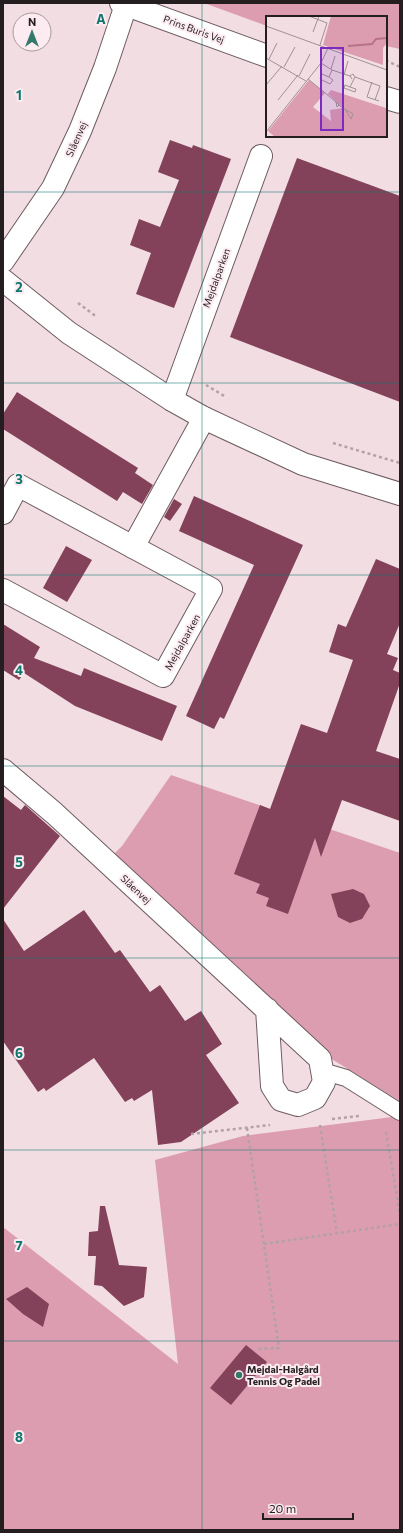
<svg xmlns="http://www.w3.org/2000/svg" width="403" height="1533" font-family="Commissioner,sans-serif">
	<rect width="100%" height="100%" fill="#f2dde3"/>
	<g fill="#dd9db1">
		<polygon points="204,3 400,3 400,49 386,46 386,17 267,17 267,26"/>
		<polygon points="171,775 400,853 400,1101 330,1058 114,854 122,846"/>
		<polygon points="400,1116 400,1530 3,1530 3,1227 178,1364 155,1160 243,1136"/>
	</g>
	<g fill="#834259">
		<polygon points="170,140 192,148 193,145 231,159 174,308 136,294 151,253 130,245 139,219 160,227 179,180 158,172"/>
		<polygon points="297,158 400,196 400,402 230,337"/>
		<polygon points="17,392 138,468 135,473 153,485 142,504 123,492 117,501 3,429 3,414"/>
		<polygon points="194,496 303,545 224,719 220,717 214,729 186,716 254,565 179,531"/>
		<polygon points="174,499 182,504 170,521 164,517"/>
		<polygon points="66,546 92,560 67,602 43,588"/>
		<polygon points="376,559 400,569 400,623 387,654 398,658 393,670 400,673 400,683 376,751 400,759 400,821 342,800 321,857 315,838 288,914 266,906 269,898 256,893 260,884 234,874 260,805 270,809 301,724 327,733 353,660 329,652 338,624 346,627"/>
		<polygon points="3,624 40,647 34,658 81,676 84,668 177,706 162,741 75,706 24,673 19,680 3,670"/>
		<polygon points="3,796 21,810 25,805 60,836 3,909"/>
		<polygon points="353,889 364,894 370,906 362,919 350,923 338,917 331,894"/>
		<polygon points="84,910 115,953 120,950 150,992 160,985 185,1021 201,1011 222,1044 206,1055 239,1103 181,1142 158,1145 152,1090 134,1101 132,1098 125,1102 94,1058 46,1091 44,1088 38,1092 3,1041 3,919 24,951"/>
		<polygon points="100,1206 105,1206 119,1265 147,1267 144,1297 124,1306 102,1286 94,1285 96,1256 88,1256 89,1232 98,1231"/>
		<polygon points="27,1287 49,1304 43,1327 23,1314 6,1299"/>
		<polygon points="246,1345 267,1362 231,1405 210,1388"/>
	</g>
	<g fill="none" stroke-linecap="round" stroke-linejoin="round">
		<defs>
			<polyline id="service" points="322,1071 346,1078 400,1112"/>
			<g id="minor">
				<polyline points="3,261 53,188 80,131 105,68 126,5"/>
				<polyline points="3,280 69,333 172,400 204,418 303,464 400,494"/>
				<polyline points="172,400 261,156"/>
				<polyline points="3,513 18,485 211,589 163,676 3,590"/>
				<polyline points="133,547 204,418"/>
				<polyline points="3,770 54,813 320,1059 324,1082 315,1098 298,1105 281,1100 272,1086 267,1009"/>
			</g>
			<g id="tertiary">
				<polyline points="121,3 267,56"/>
				<polyline points="386,98 400,102"/>
			</g>
		</defs>
		<use href="#service" stroke="#6e5c61" stroke-width="18"/>
		<use href="#minor" stroke="#6e5c61" stroke-width="24"/>
		<use href="#tertiary" stroke="#6e5c61" stroke-width="24"/>
		<g stroke="#b2a1a6" stroke-width="2.5" stroke-dasharray="3 3" stroke-linecap="butt">
			<polyline points="386,62 387,61 400,67"/>
			<polyline points="78,303 97,317"/>
			<polyline points="206,385 226,397"/>
			<polyline points="333,443 400,463"/>
			<polyline points="332,1119 359,1116"/>
			<polyline points="320,1125 337,1233"/>
			<polyline points="247,1128 279,1348 258,1349"/>
			<polyline points="386,1132 400,1215"/>
			<polyline points="191,1134 270,1125"/>
			<polyline points="264,1244 400,1224"/>
		</g>
		<use href="#service" stroke="#fff" stroke-width="16"/>
		<use href="#minor" stroke="#fff" stroke-width="22"/>
		<use href="#tertiary" stroke="#fff" stroke-width="22"/>
	</g>
	<path fill="none" stroke="#0f766e" stroke-width="1" stroke-opacity="0.55" d="M202,3V1530M3,192H400M3,383H400M3,575H400M3,766H400M3,958H400M3,1150H400M3,1341H400"/>
	<circle fill="#34786b" stroke="#fcebf0" stroke-width="1.5" cx="239" cy="1375" r="4"/>
	<g text-anchor="middle" stroke-width="4" stroke-linejoin="round" paint-order="stroke">
		<g font-size="10" fill="#251e20" stroke="#fcebf0">
			<text transform="translate(194 29) rotate(20)" y="4">Prins Buris Vej</text>
			<text transform="translate(76 139) rotate(-66)" y="4">Slåenvej</text>
			<text transform="translate(216 278) rotate(-70)" y="4">Mejdalparken</text>
			<text transform="translate(182 642) rotate(-61)" y="4">Mejdalparken</text>
			<text transform="translate(136 889) rotate(43)" y="4">Slåenvej</text>
		</g>
		<g font-size="10" font-weight="bold" fill="#251e20" stroke="#fcebf0" text-anchor="start">
			<text x="247" y="1373">Mejdal-Halgård<tspan x="247" dy="12">Tennis Og Padel</tspan></text>
		</g>
	</g>
	<g transform="translate(266 16)">
		<rect width="121" height="121" fill="#f2dde3"/>
		<path d="M65,0H121V27L117,32V49L57,29ZM43,64L59,77L47,91L65,105L64,94L77,92L62,78L65,74L120,92L121,121H9L2,115Z" fill="#dd9db1"/>
		<path fill="none" stroke="#b87289" stroke-width="2" d="M82,30L106,28L110,23L121,22"/>
		<path fill="none" stroke="#a09195" stroke-width="1" d="M43,0L61,7L54,29M0,10L121,54M47,16L53,0M0,42L40,65M3,43L11,27M55,47L66,54L84,60M18,51L29,31M65,53L69,40M78,59L82,45M33,60L44,38M63,61L56,58L54,63L64,68L67,64L63,61L66,54M89,61L114,70L109,84M42,63L58,76L70,86L73,89L71,91L70,86M106,66L101,81L113,85M0,69L16,50M84,71L79,69L78,72L89,76L90,73L84,71L89,61L87,58L84,60L86,63M12,84L32,59M73,89L74,90L77,92L87,98L85,103L79,93M0,116L55,47L62,32"/>
		<path fill="#7b2cbf" fill-opacity="0.15" stroke="#7b2cbf" stroke-width="2" d="M55,32H77V114H55Z"/>
		<rect width="121" height="121" fill="none" stroke="#251e20" stroke-width="2"/>
	</g>
	<g font-size="13" text-anchor="middle" font-weight="bold" fill="#0f766e" stroke="#fcebf0" stroke-width="4" stroke-linejoin="round" paint-order="stroke">
		<text x="101" y="24">A</text>
		<text x="19" y="100">1</text>
		<text x="19" y="292">2</text>
		<text x="19" y="484">3</text>
		<text x="19" y="675">4</text>
		<text x="19" y="867">5</text>
		<text x="19" y="1058">6</text>
		<text x="19" y="1250">7</text>
		<text x="19" y="1442">8</text>
	</g>
	<rect width="403" height="1533" fill="none" stroke="#251e20" stroke-width="8"/>
	<g transform="translate(32 32)"><circle r="19" fill="#fcebf0" stroke="#a6999d"/>
	<path d="M0-3L7 15L0 10L-7 15Z" fill="#34786b"/>
	<text y="-6" font-size="11" font-weight="bold" text-anchor="middle" fill="#251e20">N</text>
	</g>
	<path d="M263 1513v6h90v-6" fill="none" stroke="#251e20" stroke-width="2"/>
	<text x="269" y="1513" font-size="12" fill="#251e20" stroke="#fcebf0" stroke-width="3" paint-order="stroke">20 m</text>
</svg>
